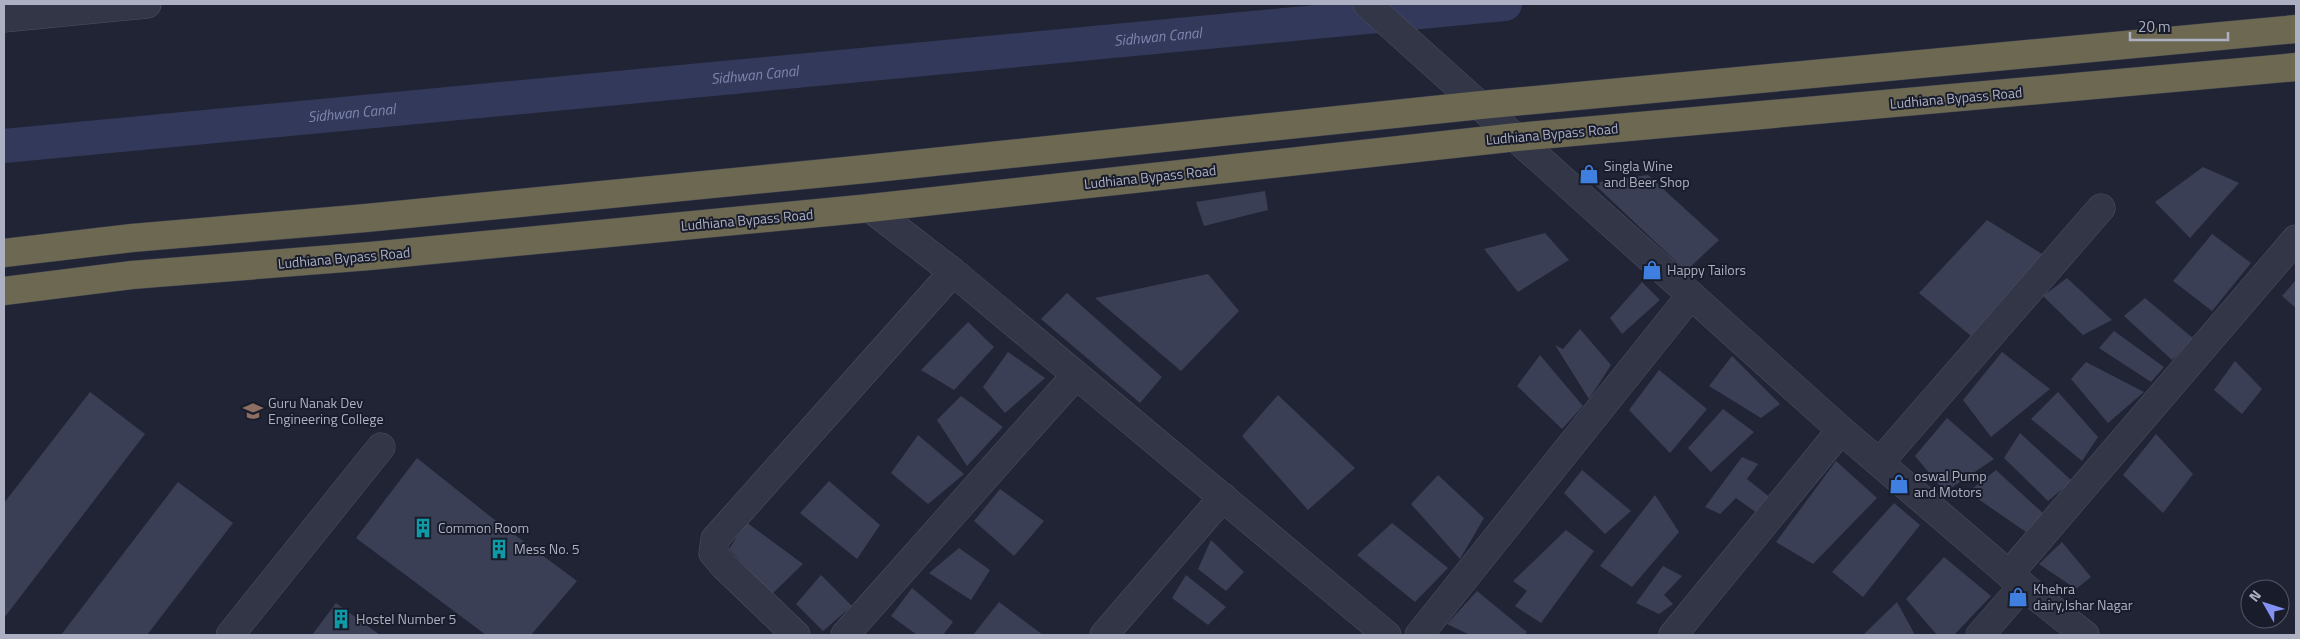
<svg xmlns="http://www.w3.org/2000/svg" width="2300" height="639" font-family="'Titillium Web',sans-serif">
	<rect width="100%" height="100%" fill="#202435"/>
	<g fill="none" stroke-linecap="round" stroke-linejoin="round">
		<path stroke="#33395a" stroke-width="34" id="s1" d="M4,146L1505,4"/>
	</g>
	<g fill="#3b3f55">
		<polygon points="2203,167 2239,183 2190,238 2155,202"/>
		<polygon points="1648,175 1719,240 1686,271 1593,183"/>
		<polygon points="1265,191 1268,210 1204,226 1196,202"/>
		<polygon points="1987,220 2047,257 1971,336 1919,293"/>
		<polygon points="1545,233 1569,260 1518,292 1484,249"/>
		<polygon points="2212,234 2251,263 2212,311 2173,281"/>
		<polygon points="1208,274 1239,311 1181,371 1095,298"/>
		<polygon points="2067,278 2112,320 2083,335 2043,296"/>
		<polygon points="2296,280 2296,308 2282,296"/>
		<polygon points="1642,282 1660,300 1622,334 1610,318"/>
		<polygon points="1067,293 1162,377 1140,403 1041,319"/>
		<polygon points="2145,298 2194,339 2172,360 2124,316"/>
		<polygon points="968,322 994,347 954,390 921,370"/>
		<polygon points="1580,329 1611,365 1589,399 1555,345 1563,349"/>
		<polygon points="2114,331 2164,367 2151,382 2099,348"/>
		<polygon points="1008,352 1045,378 1005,413 983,387"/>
		<polygon points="2002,352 2050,389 1991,437 1963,400"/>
		<polygon points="1540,355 1583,406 1562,429 1517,386"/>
		<polygon points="1732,356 1780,404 1761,418 1709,386"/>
		<polygon points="2235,361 2262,389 2242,414 2214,390"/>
		<polygon points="2086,362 2144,392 2108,423 2071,379"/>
		<polygon points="1659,370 1707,409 1670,453 1629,410"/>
		<polygon points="90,392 145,434 4,618 4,503"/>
		<polygon points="2058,392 2098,437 2082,461 2031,419"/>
		<polygon points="1278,395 1355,468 1308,510 1242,436"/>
		<polygon points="961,396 1003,427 967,466 937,420"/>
		<polygon points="1723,409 1754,432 1711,472 1688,448"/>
		<polygon points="1947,418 1994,459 1945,492 1915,456"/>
		<polygon points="2020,433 2072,481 2048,501 2004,458"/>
		<polygon points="2156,434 2193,474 2163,513 2123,475"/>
		<polygon points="918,435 964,474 928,504 891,473"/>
		<polygon points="1742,457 1758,464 1747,479 1772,499 1757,513 1736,498 1720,514 1705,507"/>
		<polygon points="417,458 491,517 577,581 531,635 486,635 356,538"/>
		<polygon points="1836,461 1877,498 1813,564 1776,542"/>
		<polygon points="1582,470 1631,511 1605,534 1564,493"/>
		<polygon points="1996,470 2045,515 2026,532 1968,492"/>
		<polygon points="1438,475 1484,518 1460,559 1411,504"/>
		<polygon points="829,481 880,525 857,559 800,513"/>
		<polygon points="178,482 233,523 147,635 61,635"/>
		<polygon points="1000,489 1044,521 1014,556 974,521"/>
		<polygon points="1655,495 1679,532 1632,587 1600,566"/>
		<polygon points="1894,503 1920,525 1863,597 1832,572"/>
		<polygon points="746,522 803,564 771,595 729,549"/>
		<polygon points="1392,523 1448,568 1415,602 1357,555"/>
		<polygon points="1566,530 1594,551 1541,623 1515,606 1527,591 1513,581"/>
		<polygon points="1211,540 1244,572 1226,591 1198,569"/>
		<polygon points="2062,542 2091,577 2076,589 2039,564"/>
		<polygon points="959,548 990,570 971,600 929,573"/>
		<polygon points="1944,557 1991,596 1954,635 1937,635 1906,599"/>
		<polygon points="1663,566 1682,576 1664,595 1673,604 1659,614 1636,603"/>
		<polygon points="821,575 852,606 823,631 796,604"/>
		<polygon points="1186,575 1226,607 1208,625 1172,598"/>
		<polygon points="912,588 953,622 943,635 917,635 891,616"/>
		<polygon points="1477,591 1527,632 1524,635 1470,635 1447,624"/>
		<polygon points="999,602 1043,635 973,635"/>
		<polygon points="1897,602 1915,635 1863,635"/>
		<polygon points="336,603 380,635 312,635"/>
	</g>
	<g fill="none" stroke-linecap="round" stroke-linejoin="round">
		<defs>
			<g id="minor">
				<polyline points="1367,4 1841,430 2023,586 2085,635"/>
				<polyline points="4,18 147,4"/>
				<polyline points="870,208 953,272 1387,635"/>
				<polyline points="1880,462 2101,208"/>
				<polyline points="2009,574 2296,239"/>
				<polyline points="230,635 381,447"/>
				<polyline points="796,635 723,565 713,553 715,539 953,272"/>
				<polyline points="845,635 1076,375"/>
				<polyline points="1104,635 1223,497"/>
				<polyline points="1419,635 1691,295"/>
				<polyline points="1673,635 1841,430"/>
				<polyline points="1980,635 2023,586"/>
			</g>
			<g id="highway">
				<polyline points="4,253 132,238 366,218 866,169 1481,105 2296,29"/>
				<polyline points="4,291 132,275 370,256 870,208 1517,137 2296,67"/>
			</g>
		</defs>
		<use href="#minor" stroke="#4e5161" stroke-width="29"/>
		<use href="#highway" stroke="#3b3e4d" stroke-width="29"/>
		<use href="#minor" stroke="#333646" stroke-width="28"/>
		<use href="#highway" stroke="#6c6851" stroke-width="28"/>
	</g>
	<defs>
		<symbol id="shop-bare" viewBox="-9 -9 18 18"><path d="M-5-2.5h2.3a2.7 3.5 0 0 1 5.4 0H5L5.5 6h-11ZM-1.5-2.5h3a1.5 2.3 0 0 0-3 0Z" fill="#3f7fe0" stroke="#191c2a" stroke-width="2.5" paint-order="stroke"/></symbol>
		<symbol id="university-bare" viewBox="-9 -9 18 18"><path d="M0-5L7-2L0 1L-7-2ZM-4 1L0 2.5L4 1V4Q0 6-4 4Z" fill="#8d6e63" stroke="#191c2a" stroke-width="2.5" paint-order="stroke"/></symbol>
		<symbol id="building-bare" viewBox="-9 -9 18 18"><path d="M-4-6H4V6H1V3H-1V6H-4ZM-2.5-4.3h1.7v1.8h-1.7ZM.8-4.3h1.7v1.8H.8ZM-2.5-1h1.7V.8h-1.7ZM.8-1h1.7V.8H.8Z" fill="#0f9aa8" stroke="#191c2a" stroke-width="2.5" paint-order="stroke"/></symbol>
	</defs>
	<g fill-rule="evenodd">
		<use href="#shop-bare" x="1575" y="160" width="28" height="28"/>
		<use href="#shop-bare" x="1638" y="256" width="28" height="28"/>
		<use href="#university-bare" x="239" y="397" width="28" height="28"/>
		<use href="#shop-bare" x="1885" y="470" width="28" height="28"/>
		<use href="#building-bare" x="409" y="514" width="28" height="28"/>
		<use href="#building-bare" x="485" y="535" width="28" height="28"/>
		<use href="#shop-bare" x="2004" y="583" width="28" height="28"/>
		<use href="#building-bare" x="327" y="605" width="28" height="28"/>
	</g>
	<g text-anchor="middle" stroke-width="4" stroke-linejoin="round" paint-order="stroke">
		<g font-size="14" fill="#adb0c3" stroke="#191c2a">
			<text transform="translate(1956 98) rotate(-5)" y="5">Ludhiana Bypass Road</text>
			<text transform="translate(1552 134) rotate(-5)" y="5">Ludhiana Bypass Road</text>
			<text transform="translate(1150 177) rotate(-6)" y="5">Ludhiana Bypass Road</text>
			<text transform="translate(747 220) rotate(-5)" y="5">Ludhiana Bypass Road</text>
			<text transform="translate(344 258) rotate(-5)" y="5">Ludhiana Bypass Road</text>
		</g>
		<g font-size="14" fill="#adb0c3" stroke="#191c2a" text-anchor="start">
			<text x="1604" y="171">Singla Wine<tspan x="1604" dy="16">and Beer Shop</tspan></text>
			<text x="1667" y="275">Happy Tailors</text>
			<text x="268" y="408">Guru Nanak Dev<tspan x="268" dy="16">Engineering College</tspan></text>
			<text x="1914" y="481">oswal Pump<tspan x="1914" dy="16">and Motors</tspan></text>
			<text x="438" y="533">Common Room</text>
			<text x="514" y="554">Mess No. 5</text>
			<text x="2033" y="594">Khehra<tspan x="2033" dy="16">dairy,Ishar Nagar</tspan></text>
			<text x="356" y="624">Hostel Number 5</text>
		</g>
		<g font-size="15" font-style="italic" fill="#7e86af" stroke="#191c2a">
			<text dy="5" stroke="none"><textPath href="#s1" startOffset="1159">Sidhwan Canal</textPath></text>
			<text dy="5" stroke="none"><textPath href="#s1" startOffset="754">Sidhwan Canal</textPath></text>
			<text dy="5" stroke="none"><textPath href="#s1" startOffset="349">Sidhwan Canal</textPath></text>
		</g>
	</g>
	<rect width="2300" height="639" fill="none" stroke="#adb0c3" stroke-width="10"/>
	<g transform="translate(2265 604) rotate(309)"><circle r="24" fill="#191c2a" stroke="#545767"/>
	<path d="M0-4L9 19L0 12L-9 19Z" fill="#8291f3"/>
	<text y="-8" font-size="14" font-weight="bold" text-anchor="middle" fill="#adb0c3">N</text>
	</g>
	<path d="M2130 32v8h98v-8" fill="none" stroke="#adb0c3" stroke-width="2.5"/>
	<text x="2138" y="32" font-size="15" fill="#adb0c3" stroke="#191c2a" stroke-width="4" paint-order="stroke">20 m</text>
</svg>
